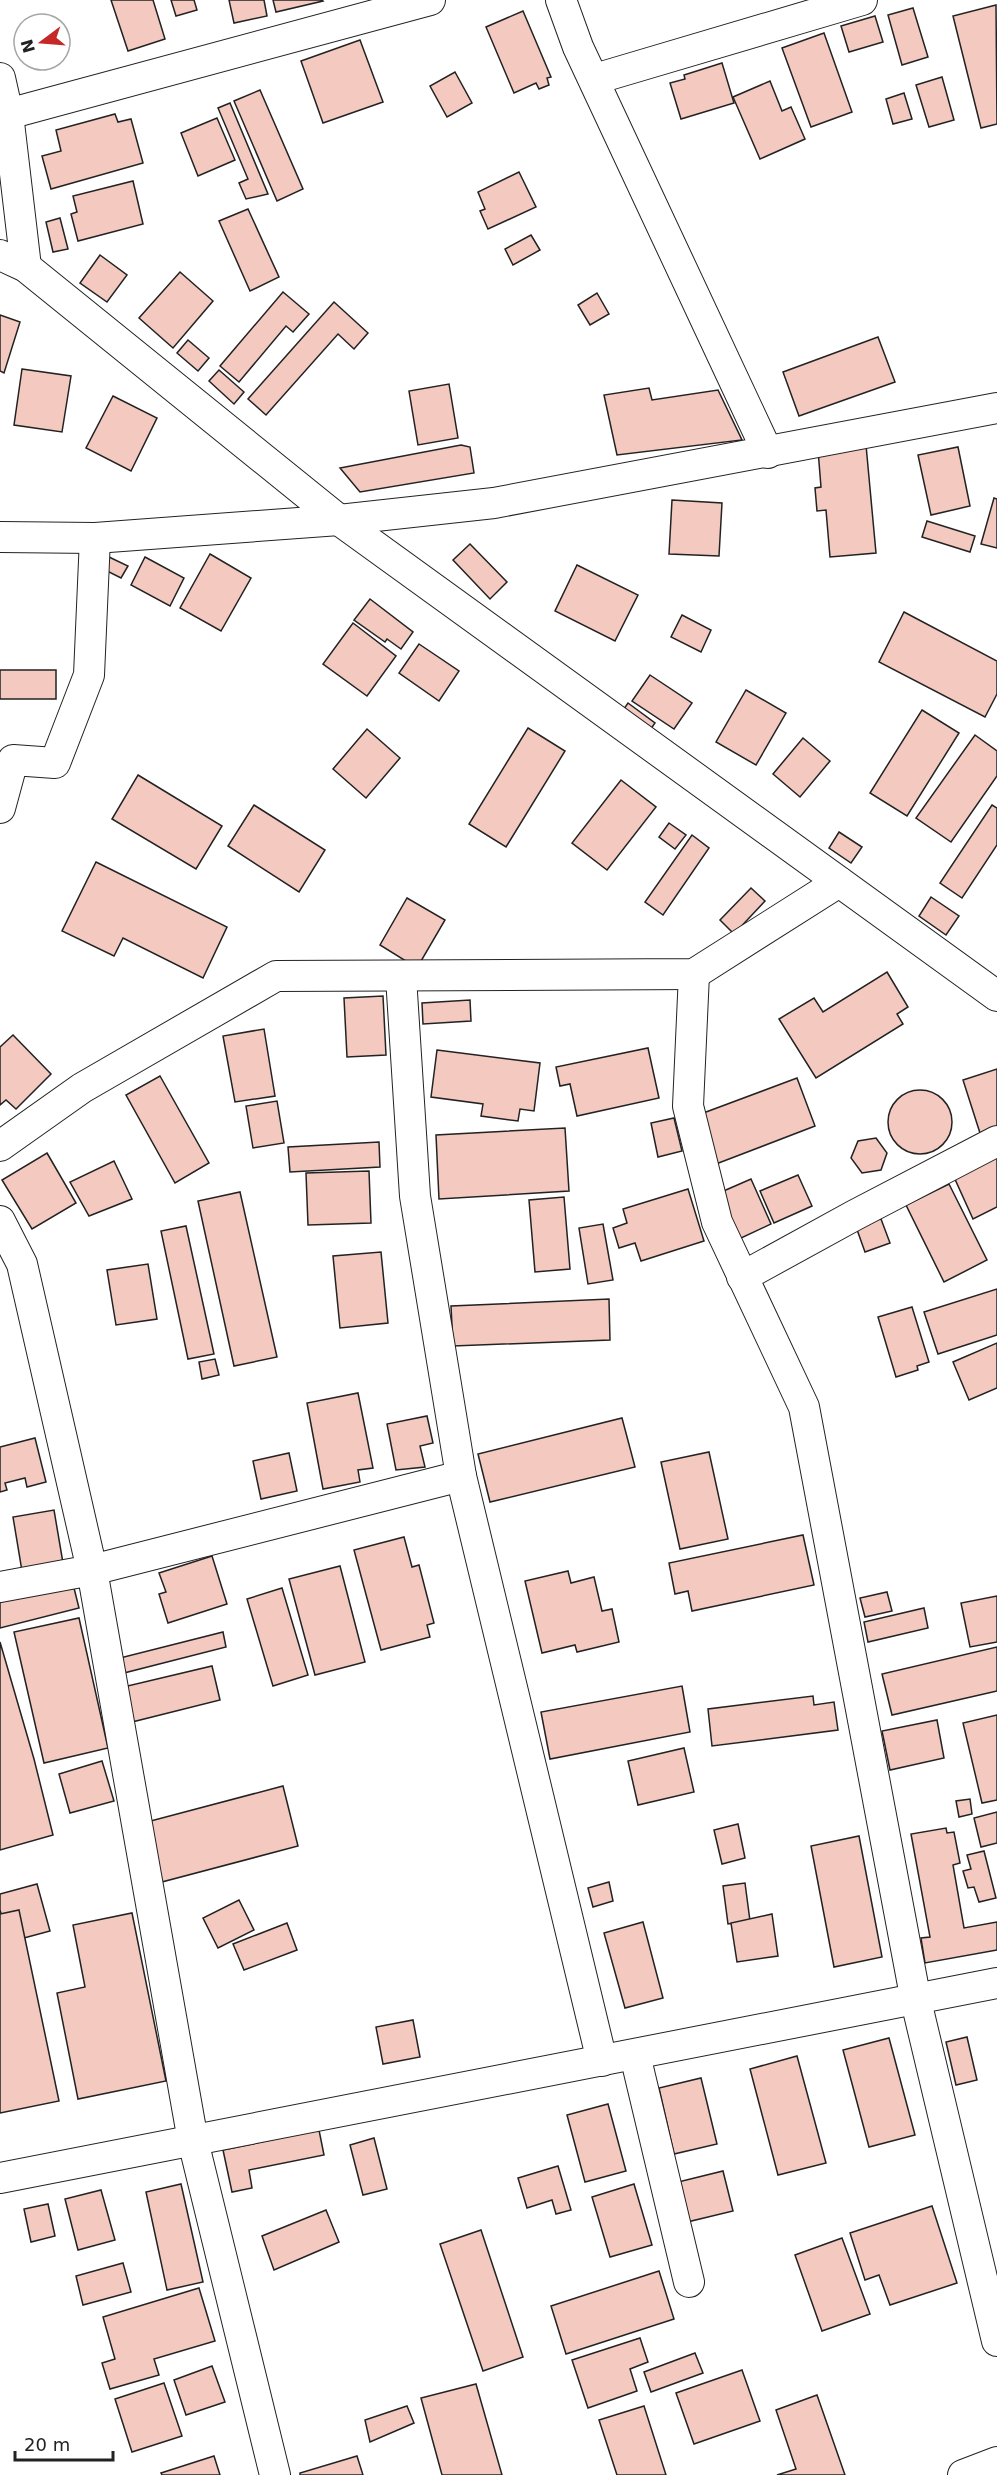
<svg xmlns="http://www.w3.org/2000/svg" width="997" height="2475" font-family="'DejaVu Sans',sans-serif">
	<rect width="100%" height="100%" fill="#fff"/>
	<g fill="#f3c9c0" stroke="#222" stroke-width="1.5">
		<polygon points="111,0 153,0 165,39 128,51"/>
		<polygon points="171,0 194,0 197,10 176,16"/>
		<polygon points="229,0 264,0 267,16 234,23"/>
		<polygon points="273,0 322,0 323,1 276,12"/>
		<polygon points="996,5 997,124 981,128 953,16"/>
		<polygon points="913,8 928,57 902,65 888,15"/>
		<polygon points="523,11 551,77 547,78 549,85 539,89 536,83 514,93 486,27"/>
		<polygon points="875,16 883,42 849,52 841,26"/>
		<polygon points="824,33 852,112 811,127 782,48"/>
		<polygon points="360,40 383,102 323,123 301,61"/>
		<polygon points="722,63 734,103 681,119 670,83 685,79 684,75"/>
		<polygon points="455,72 472,103 447,117 430,86"/>
		<polygon points="942,77 954,120 929,127 916,85"/>
		<polygon points="770,81 782,111 791,107 805,139 760,159 733,97"/>
		<polygon points="260,90 303,189 277,201 234,101"/>
		<polygon points="904,93 912,119 893,124 886,99"/>
		<polygon points="230,103 268,194 246,199 239,183 248,179 218,108"/>
		<polygon points="115,114 118,122 131,119 143,163 51,189 42,156 61,151 56,130"/>
		<polygon points="217,118 235,160 198,176 181,133"/>
		<polygon points="519,172 536,207 488,229 480,211 485,209 478,192"/>
		<polygon points="133,181 143,224 78,241 71,214 77,212 73,196"/>
		<polygon points="248,209 279,277 250,291 219,221"/>
		<polygon points="60,218 68,249 53,252 46,222"/>
		<polygon points="531,235 540,250 513,265 505,249"/>
		<polygon points="100,255 127,275 107,302 80,283"/>
		<polygon points="180,272 213,301 173,348 139,318"/>
		<polygon points="283,292 309,314 293,332 286,326 239,382 220,366"/>
		<polygon points="597,293 609,314 590,325 578,305"/>
		<polygon points="334,302 368,333 354,349 338,334 266,415 248,399"/>
		<polygon points="0,315 20,322 4,373 0,371"/>
		<polygon points="878,337 895,382 799,416 783,372"/>
		<polygon points="188,340 209,358 198,371 177,353"/>
		<polygon points="22,369 71,376 62,432 14,425"/>
		<polygon points="219,370 244,392 234,404 209,381"/>
		<polygon points="449,384 458,438 418,445 409,391"/>
		<polygon points="649,388 652,400 718,390 742,440 617,455 604,395"/>
		<polygon points="113,396 157,418 131,471 86,448"/>
		<polygon points="461,445 470,447 474,473 360,492 340,468"/>
		<polygon points="866,445 876,553 830,557 826,510 817,511 815,488 821,487 818,450"/>
		<polygon points="958,447 970,506 931,515 918,455"/>
		<polygon points="994,498 997,499 997,548 981,544"/>
		<polygon points="672,500 722,503 719,556 669,554"/>
		<polygon points="927,521 975,536 970,552 922,537"/>
		<polygon points="470,544 507,582 490,599 453,560"/>
		<polygon points="210,554 251,578 221,631 180,608"/>
		<polygon points="109,557 128,566 121,578 103,569"/>
		<polygon points="145,557 184,578 170,606 131,585"/>
		<polygon points="577,565 638,595 615,641 555,611"/>
		<polygon points="370,599 413,632 401,649 387,639 385,642 354,620"/>
		<polygon points="904,612 997,661 997,694 985,717 879,662"/>
		<polygon points="682,615 711,630 701,652 671,637"/>
		<polygon points="353,623 396,656 367,696 323,664"/>
		<polygon points="419,644 459,671 439,701 399,673"/>
		<rect x="0" y="670" width="56" height="29"/>
		<polygon points="650,675 692,703 674,729 632,701"/>
		<polygon points="746,690 786,713 756,765 716,742"/>
		<polygon points="628,703 655,723 648,733 621,713"/>
		<polygon points="922,710 959,733 907,816 870,793"/>
		<polygon points="528,728 565,751 506,847 469,824"/>
		<polygon points="367,729 400,758 366,798 333,769"/>
		<polygon points="975,735 997,751 997,776 951,842 916,818"/>
		<polygon points="803,738 830,761 800,797 773,774"/>
		<polygon points="138,775 222,826 196,869 112,819"/>
		<polygon points="621,780 656,807 607,870 572,843"/>
		<polygon points="254,805 325,850 299,892 228,846"/>
		<polygon points="992,805 997,808 997,845 962,898 940,883"/>
		<polygon points="669,823 686,835 675,849 659,837"/>
		<polygon points="839,832 862,847 851,863 829,848"/>
		<polygon points="692,835 709,848 663,915 645,902"/>
		<polygon points="96,862 227,927 203,978 123,938 114,956 62,931"/>
		<polygon points="751,888 765,901 734,934 720,920"/>
		<polygon points="931,897 959,916 946,935 919,916"/>
		<polygon points="407,898 445,920 417,968 380,945"/>
		<polygon points="887,972 908,1007 897,1014 903,1024 816,1078 779,1019 814,998 823,1012"/>
		<polygon points="383,996 386,1055 347,1057 344,998"/>
		<polygon points="470,1000 471,1021 423,1024 422,1003"/>
		<polygon points="264,1029 275,1096 235,1102 223,1036"/>
		<polygon points="13,1035 51,1074 16,1109 6,1100 0,1105 0,1047"/>
		<polygon points="648,1048 659,1098 577,1116 570,1084 560,1086 556,1067"/>
		<polygon points="437,1050 540,1063 534,1111 520,1109 518,1121 481,1116 483,1104 431,1097"/>
		<polygon points="997,1069 997,1128 980,1133 963,1080"/>
		<polygon points="160,1076 209,1163 175,1183 126,1095"/>
		<polygon points="797,1078 815,1126 716,1164 698,1115"/>
		<circle cx="920" cy="1122" r="32"/>
		<polygon points="277,1101 284,1143 253,1148 246,1106"/>
		<polygon points="674,1118 682,1151 658,1157 651,1123"/>
		<polygon points="565,1128 569,1191 439,1199 436,1135"/>
		<polygon points="876,1138 887,1153 881,1170 862,1173 851,1158 858,1141"/>
		<polygon points="379,1142 380,1167 290,1172 288,1147"/>
		<polygon points="47,1153 76,1203 32,1229 2,1180"/>
		<polygon points="997,1156 997,1207 973,1219 954,1177"/>
		<polygon points="114,1161 132,1199 89,1216 70,1182"/>
		<polygon points="369,1171 371,1223 308,1225 306,1173"/>
		<polygon points="798,1175 812,1206 774,1223 760,1191"/>
		<polygon points="751,1179 771,1224 739,1239 719,1193"/>
		<polygon points="949,1184 987,1260 944,1282 906,1205"/>
		<polygon points="688,1189 704,1241 641,1261 635,1243 619,1248 613,1228 627,1223 623,1209"/>
		<polygon points="240,1192 277,1357 234,1366 198,1201"/>
		<polygon points="564,1197 570,1269 535,1272 529,1200"/>
		<polygon points="881,1219 890,1243 865,1252 855,1224"/>
		<polygon points="603,1224 613,1280 588,1284 579,1228"/>
		<polygon points="186,1226 214,1354 188,1359 161,1231"/>
		<polygon points="381,1252 388,1323 340,1328 333,1256"/>
		<polygon points="148,1264 157,1319 116,1325 107,1270"/>
		<polygon points="997,1289 997,1335 938,1354 924,1312"/>
		<polygon points="609,1299 610,1340 453,1346 451,1306"/>
		<polygon points="912,1307 929,1362 917,1366 918,1370 896,1377 878,1317"/>
		<polygon points="997,1343 997,1388 969,1400 953,1362"/>
		<polygon points="215,1359 219,1375 202,1379 199,1362"/>
		<polygon points="358,1393 373,1468 358,1470 360,1482 323,1489 307,1403"/>
		<polygon points="427,1416 433,1443 420,1446 425,1467 396,1470 387,1424"/>
		<polygon points="622,1418 635,1467 490,1502 478,1454"/>
		<polygon points="35,1438 46,1482 27,1487 25,1478 5,1483 7,1490 0,1492 0,1447"/>
		<polygon points="709,1452 728,1539 680,1549 661,1462"/>
		<polygon points="289,1453 297,1491 261,1499 253,1461"/>
		<polygon points="54,1510 63,1563 22,1571 13,1517"/>
		<polygon points="803,1535 814,1585 692,1611 688,1591 675,1594 669,1563"/>
		<polygon points="404,1537 412,1567 419,1565 434,1623 427,1625 430,1637 381,1650 354,1550"/>
		<polygon points="212,1556 227,1604 168,1623 159,1594 166,1592 159,1573"/>
		<polygon points="340,1566 365,1662 315,1675 289,1579"/>
		<polygon points="568,1571 571,1583 594,1577 602,1611 612,1609 619,1642 577,1652 575,1645 542,1653 525,1581"/>
		<polygon points="73,1584 79,1608 0,1628 0,1602"/>
		<polygon points="282,1588 308,1675 273,1686 247,1599"/>
		<polygon points="887,1592 892,1611 865,1617 860,1598"/>
		<polygon points="997,1596 997,1642 970,1647 961,1603"/>
		<polygon points="924,1608 928,1628 868,1642 864,1622"/>
		<polygon points="79,1618 108,1748 44,1763 14,1632"/>
		<polygon points="223,1632 226,1647 120,1674 116,1659"/>
		<polygon points="0,1642 34,1759 53,1835 0,1850"/>
		<polygon points="997,1647 997,1691 892,1715 882,1674"/>
		<polygon points="212,1666 220,1700 128,1723 119,1688"/>
		<polygon points="682,1686 690,1732 550,1759 541,1712"/>
		<polygon points="813,1696 814,1705 834,1702 838,1730 712,1746 708,1709"/>
		<polygon points="997,1715 997,1800 982,1803 963,1723"/>
		<polygon points="937,1720 944,1758 890,1770 882,1731"/>
		<polygon points="684,1748 694,1792 638,1805 628,1761"/>
		<polygon points="102,1761 114,1801 70,1813 59,1774"/>
		<polygon points="283,1786 298,1846 158,1883 143,1823"/>
		<polygon points="970,1799 972,1814 959,1817 956,1801"/>
		<polygon points="997,1812 997,1843 981,1847 974,1818"/>
		<polygon points="738,1824 745,1858 722,1864 714,1830"/>
		<polygon points="946,1828 947,1833 954,1832 960,1863 953,1865 964,1928 997,1922 997,1950 925,1963 921,1938 930,1937 911,1834"/>
		<polygon points="859,1836 882,1957 834,1967 811,1846"/>
		<polygon points="984,1851 996,1898 979,1902 974,1887 968,1888 963,1871 971,1869 967,1855"/>
		<polygon points="609,1882 613,1901 593,1907 588,1888"/>
		<polygon points="745,1883 750,1921 728,1924 723,1886"/>
		<polygon points="37,1884 50,1931 9,1942 0,1910 0,1894"/>
		<polygon points="239,1900 254,1930 218,1948 203,1918"/>
		<polygon points="19,1910 59,2101 0,2113 0,1914"/>
		<polygon points="132,1913 166,2081 78,2099 57,1993 85,1987 73,1925"/>
		<polygon points="772,1914 778,1956 737,1962 731,1923"/>
		<polygon points="643,1922 663,1998 625,2008 604,1933"/>
		<polygon points="287,1923 297,1950 244,1970 233,1944"/>
		<polygon points="413,2020 420,2057 383,2064 376,2027"/>
		<polygon points="967,2037 977,2080 956,2085 946,2042"/>
		<polygon points="889,2038 915,2135 869,2147 843,2050"/>
		<polygon points="797,2056 826,2163 778,2175 750,2069"/>
		<polygon points="701,2078 717,2144 674,2154 659,2088"/>
		<polygon points="608,2104 626,2171 585,2182 567,2115"/>
		<polygon points="319,2130 324,2155 249,2170 252,2188 232,2192 223,2150"/>
		<polygon points="374,2138 387,2189 363,2195 350,2145"/>
		<polygon points="558,2166 571,2210 556,2214 552,2200 527,2208 518,2178"/>
		<polygon points="723,2171 733,2211 683,2223 674,2183"/>
		<polygon points="181,2184 203,2282 167,2290 146,2192"/>
		<polygon points="634,2184 652,2245 610,2257 592,2197"/>
		<polygon points="101,2190 115,2240 78,2250 65,2199"/>
		<polygon points="48,2204 55,2236 31,2242 24,2209"/>
		<polygon points="932,2206 957,2283 890,2305 879,2275 865,2280 850,2233"/>
		<polygon points="326,2210 339,2242 274,2270 262,2236"/>
		<polygon points="481,2230 523,2357 483,2371 440,2244"/>
		<polygon points="842,2238 870,2314 822,2331 795,2255"/>
		<polygon points="123,2263 131,2292 83,2305 76,2276"/>
		<polygon points="659,2271 674,2319 566,2354 551,2306"/>
		<polygon points="199,2288 215,2341 154,2359 159,2375 110,2389 102,2363 115,2359 103,2317"/>
		<polygon points="640,2338 648,2362 630,2369 637,2391 588,2408 572,2360"/>
		<polygon points="695,2353 703,2373 651,2392 644,2372"/>
		<polygon points="212,2366 225,2402 186,2415 174,2380"/>
		<polygon points="742,2370 760,2421 694,2444 676,2393"/>
		<polygon points="164,2383 182,2436 132,2452 115,2399"/>
		<polygon points="476,2384 502,2475 442,2475 421,2398"/>
		<polygon points="817,2395 845,2475 777,2475 796,2469 776,2410"/>
		<polygon points="407,2406 414,2423 370,2442 365,2420"/>
		<polygon points="644,2406 666,2475 617,2475 599,2420"/>
		<polygon points="214,2456 220,2475 162,2475 161,2473"/>
		<polygon points="357,2456 363,2475 300,2475 300,2473"/>
	</g>
	<g fill="none" stroke-linecap="round" stroke-linejoin="round">
		<defs>
			<g id="street">
				<polyline points="561,0 578,47 768,453"/>
				<polyline points="0,78 8,114 26,267"/>
				<polyline points="595,79 862,0"/>
				<polyline points="8,114 430,0"/>
				<polyline points="0,255 26,267 339,520 997,996"/>
				<polyline points="0,537 95,538 339,520 494,503 997,408"/>
				<polyline points="0,808 13,760 55,763 89,675 95,538"/>
				<polyline points="694,974 688,1106 717,1222 804,1407 916,2001 997,2341"/>
				<polyline points="401,977 415,1196 461,1476 602,2061"/>
				<polyline points="0,1146 82,1088 276,976 694,974 839,882"/>
				<polyline points="0,1221 22,1264 92,1570 193,2141 275,2475"/>
				<polyline points="742,1277 855,1215 997,1141"/>
				<polyline points="0,1587 92,1570 461,1476"/>
				<polyline points="635,2055 689,2282"/>
				<polyline points="0,2178 997,1983"/>
				<polyline points="963,2475 997,2462"/>
			</g>
		</defs>
		<use href="#street" stroke="#222" stroke-width="32"/>
		<use href="#street" stroke="#fff" stroke-width="30"/>
	</g>
	<g transform="translate(42 42) rotate(254)"><circle r="28" fill="#ffffff" stroke="#a7a7a7" stroke-width="1.5"/>
	<path d="M0-4.5L10 22L0 15L-10 22Z" fill="#c62828"/>
	<text y="-9" font-size="16" font-weight="bold" text-anchor="middle" fill="#222222">N</text>
	</g>
	<path d="M15 2451v9h98v-9" fill="none" stroke="#222222" stroke-width="3"/>
	<text x="24" y="2451" font-size="18" fill="#222222" stroke="#ffffff" stroke-width="4.5" paint-order="stroke">20 m</text>
</svg>
